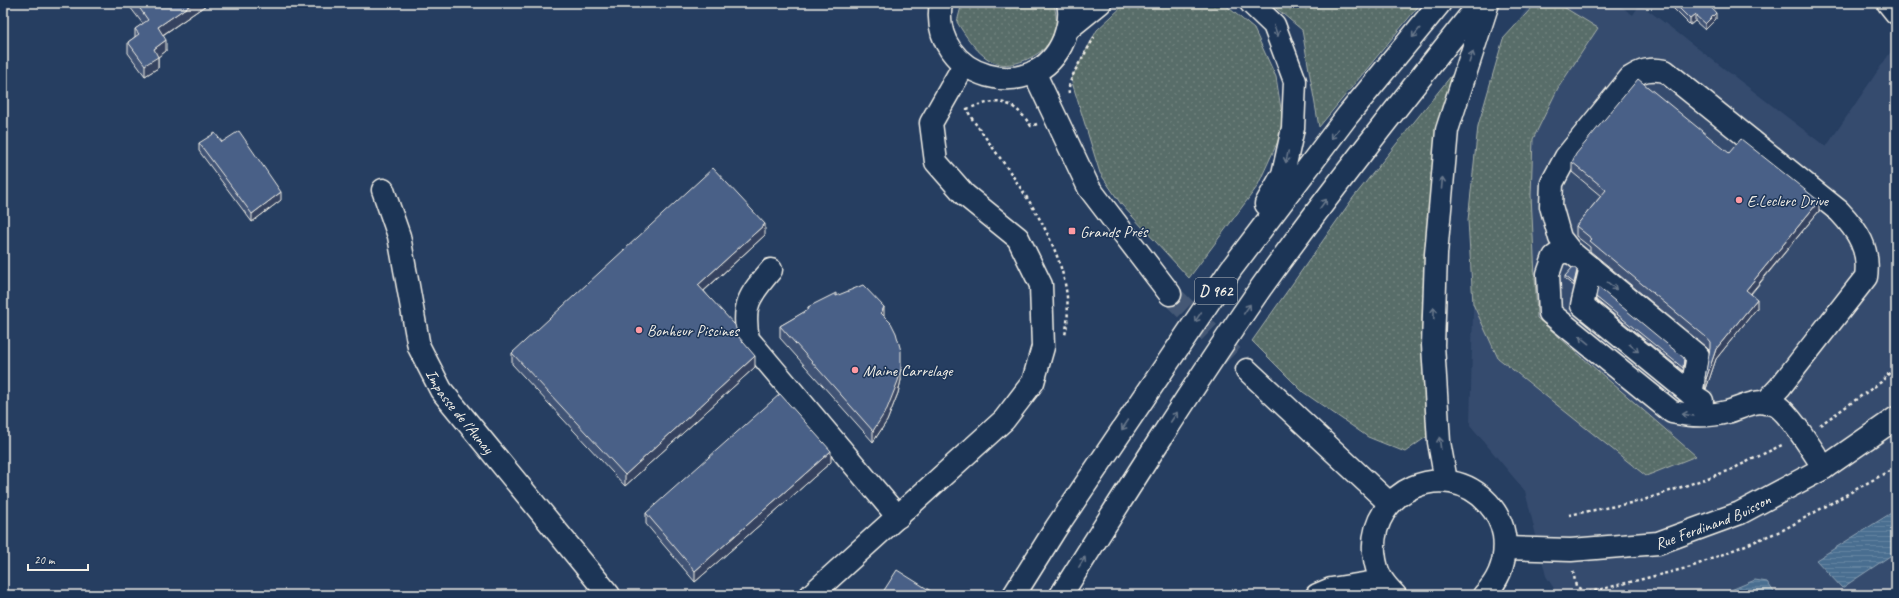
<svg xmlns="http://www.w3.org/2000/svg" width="1899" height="598" font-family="Caveat,sans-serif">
	<defs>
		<pattern id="grass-dots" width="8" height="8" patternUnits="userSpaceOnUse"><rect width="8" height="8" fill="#586d69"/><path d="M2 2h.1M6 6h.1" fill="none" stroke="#71827e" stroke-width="1.8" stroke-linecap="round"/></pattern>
		<pattern id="water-rules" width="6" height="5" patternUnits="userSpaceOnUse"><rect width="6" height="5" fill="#496e90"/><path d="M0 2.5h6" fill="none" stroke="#6483a0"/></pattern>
	</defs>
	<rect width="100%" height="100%" fill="#263e61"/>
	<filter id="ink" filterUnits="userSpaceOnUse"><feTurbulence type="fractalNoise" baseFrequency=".025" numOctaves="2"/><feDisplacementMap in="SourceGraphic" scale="8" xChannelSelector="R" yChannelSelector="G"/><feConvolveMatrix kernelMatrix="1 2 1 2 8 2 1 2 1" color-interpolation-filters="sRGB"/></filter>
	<g filter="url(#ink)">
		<polygon fill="#354b6e" points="1531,3 1616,3 1633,15 1640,4 1826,147 1896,44 1896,595 1558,595 1546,576 1525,491 1470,425 1478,126 1513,27"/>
		<g fill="url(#grass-dots)" stroke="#a6afa8">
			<path d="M962,3H1054C1055,10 1057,18 1056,25C1055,29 1052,38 1050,42C1041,55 1016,67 1000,64C982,61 966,37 957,22Z"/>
			<polygon points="1126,3 1223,3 1254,29 1276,77 1284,128 1257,187 1189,278 1121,204 1100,173 1071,79 1097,30"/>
			<polygon points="1270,3 1421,3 1319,127 1302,30"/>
			<polygon points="1536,3 1557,3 1598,28 1558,88 1533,139 1531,195 1537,318 1696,456 1646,476 1498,358 1473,304 1468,220 1478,126 1503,39"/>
			<polygon points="1455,71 1422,316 1429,435 1405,452 1368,437 1303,392 1252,341 1353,198"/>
		</g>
		<g fill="url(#water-rules)" stroke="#8da2b3">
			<polygon points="1896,510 1896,552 1842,588 1816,560"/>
			<polygon points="1755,580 1767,582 1776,595 1719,595"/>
		</g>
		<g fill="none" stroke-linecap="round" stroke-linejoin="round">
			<polyline stroke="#455975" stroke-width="22" stroke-dasharray="22 11" stroke-linecap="butt" points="1170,294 1247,370"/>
			<defs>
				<g id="minor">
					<path d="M941,3C928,78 1036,109 1064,39C1068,28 1071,15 1068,3"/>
					<polyline points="1888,3 1896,13"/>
					<polyline points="1034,72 1089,188 1170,294"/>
					<path id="s1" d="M383,190L399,236L419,347L441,390L609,595"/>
					<path d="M1571,252H1561L1554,257L1548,274L1550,313L1672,412C1690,416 1708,417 1727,412C1743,408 1759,396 1777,406C1791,415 1814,453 1824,468"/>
					<polyline points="1591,268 1582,305 1691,394 1702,401"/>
					<path d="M771,270C749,296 742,304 748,339L898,517"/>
					<polyline points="1247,370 1389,503"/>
					<path d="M1691,394L1698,356L1571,252L1560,238L1551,206L1552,183L1566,157L1630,78C1642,70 1650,68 1665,71L1839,211C1858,231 1870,249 1866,277L1780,387L1765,403"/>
					<path id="s2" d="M1506,548L1571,550L1658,543L1740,513L1824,468L1896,418"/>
					<polyline points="811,595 1004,420 1033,382 1043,347 1041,285 1018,238 965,195 936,162 931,123 964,65"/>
					<path d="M1395,595C1391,591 1386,586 1383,581C1377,573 1375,562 1374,552C1370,491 1445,456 1488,503C1496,512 1502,522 1504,535C1507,558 1501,578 1484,595"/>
				</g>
				<g id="major">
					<polyline points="1251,3 1274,25 1295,81 1293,128 1283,174 1266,204"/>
					<polyline points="1068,29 1100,3"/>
					<polyline points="1446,481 1439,442 1433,345 1436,254 1447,130 1488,3"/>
					<polyline points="1014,595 1056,528 1231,269 1348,115 1440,3"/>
					<path d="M1061,595C1126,492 1191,389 1260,289C1330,191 1405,97 1480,3"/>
					<polyline points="1317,595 1331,589 1382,581"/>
				</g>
			</defs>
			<use href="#minor" stroke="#f4f1e8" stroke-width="25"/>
			<use href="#major" stroke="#f4f1e8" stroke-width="25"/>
			<g stroke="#f4f1e8" stroke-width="2.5" stroke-dasharray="3 3" stroke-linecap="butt">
				<path d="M1069,93C1066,79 1088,51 1094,37"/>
				<path d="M1037,124L1031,126C1012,98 997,98 967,109C971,119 977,125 983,134C995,151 1007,167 1018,184C1047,227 1077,282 1065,335"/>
				<polyline points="1820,425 1881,382 1896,366"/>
				<polyline points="1569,515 1641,501 1728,471 1784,444"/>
				<polyline points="1573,571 1576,586 1586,593 1691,567 1783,530 1896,467"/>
			</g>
			<use href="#minor" stroke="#1d3557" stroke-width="22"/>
			<use href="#major" stroke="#1d3557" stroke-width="22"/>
		</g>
		<g fill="#405374" stroke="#f4f1e8">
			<polygon points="127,3 209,3 163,35 166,51 158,57 158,68 145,76 128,53 128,42 135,37 135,29 143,24"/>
			<polygon points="1670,3 1707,3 1716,19 1705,30 1695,21 1690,25 1670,5"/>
			<polygon points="222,142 281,200 252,222 199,151 199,143"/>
			<polygon points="1729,153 1819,211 1751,294 1757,308 1716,359 1706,389 1705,388 1705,378 1710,351 1706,347 1590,251 1590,247 1576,236 1576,226 1601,196 1572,172 1572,162"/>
			<polygon points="765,235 704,291 738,336 755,367 625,486 512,364 512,353"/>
			<polygon points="1577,273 1574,286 1565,279 1565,276"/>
			<polygon points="836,296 884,316 901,380 898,393 887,421 873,442 780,338 780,326 808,310 808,307"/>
			<polygon points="1596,297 1684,361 1683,371 1596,300"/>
			<polygon points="831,462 695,582 646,524 646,513"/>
		</g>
		<g fill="#34435e" stroke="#f4f1e8">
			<polygon points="193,3 209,3 158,38 158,27"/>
			<polygon points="1716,13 1716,19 1705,30 1705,24"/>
			<polygon points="1695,15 1695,21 1690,25 1690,19"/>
			<polygon points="166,40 166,51 158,57 158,68 145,76 145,65 154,49"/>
			<polygon points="281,192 281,200 252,222 252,214"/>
			<polygon points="1819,201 1819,211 1746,299 1746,290"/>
			<polygon points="765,224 765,235 698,296 698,285"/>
			<polygon points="1577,270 1577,273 1574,286 1574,283"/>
			<polygon points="1757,299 1757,308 1716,359 1706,389 1706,379 1716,349"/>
			<polygon points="884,307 884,318 881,313"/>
			<polygon points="755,356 755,367 625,486 625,475"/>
			<polygon points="901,369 901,380 898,393 887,421 873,442 873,431"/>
			<polygon points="831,451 831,462 695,582 695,571"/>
		</g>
		<g fill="#4a6087" stroke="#f4f1e8">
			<polygon points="136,3 193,3 158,27 166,40 154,49 158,57 145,65 128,42 139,34 135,29 148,20"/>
			<polygon points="1674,3 1707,3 1716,13 1705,24 1695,15 1690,19"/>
			<polygon points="1638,79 1729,153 1741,139 1819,201 1746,290 1757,299 1716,349 1706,379 1705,378 1710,348 1710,342 1706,337 1590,241 1592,239 1576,226 1606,190 1572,162 1576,154"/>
			<polygon points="239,131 281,192 252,214 199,143 215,133 222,142"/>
			<polygon points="713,168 765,224 698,285 735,325 738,336 755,356 625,475 512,353"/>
			<polygon points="1573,267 1577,270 1574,283 1565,276"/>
			<polygon points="863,285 884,307 881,313 891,323 896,333 901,351 901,369 898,381 887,409 873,431 780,326 809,309 808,307 836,293 836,296"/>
			<polygon points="1598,287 1684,358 1683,368 1596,297"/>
			<polygon points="780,394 831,451 695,571 646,513"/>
			<polygon points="897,570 937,595 881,595"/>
		</g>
		<defs><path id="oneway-shaft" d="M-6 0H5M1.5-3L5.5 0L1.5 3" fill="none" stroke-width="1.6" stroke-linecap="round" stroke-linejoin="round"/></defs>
		<g stroke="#68778a">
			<use href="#oneway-shaft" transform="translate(1276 31) rotate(69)"/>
			<use href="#oneway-shaft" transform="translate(1416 33) rotate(129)"/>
			<use href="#oneway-shaft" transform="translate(1471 57) rotate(-72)"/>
			<use href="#oneway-shaft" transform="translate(1334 134) rotate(127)"/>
			<use href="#oneway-shaft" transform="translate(1287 157) rotate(102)"/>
			<use href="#oneway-shaft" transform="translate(1442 183) rotate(-85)"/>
			<use href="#oneway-shaft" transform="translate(1323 204) rotate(-54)"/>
			<use href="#oneway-shaft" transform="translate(1612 286) rotate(39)"/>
			<use href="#oneway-shaft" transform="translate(1247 309) rotate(-56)"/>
			<use href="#oneway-shaft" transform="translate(1434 313) rotate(-88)"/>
			<use href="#oneway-shaft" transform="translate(1198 317) rotate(124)"/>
			<use href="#oneway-shaft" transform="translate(1584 340) rotate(-141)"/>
			<use href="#oneway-shaft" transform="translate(1634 348) rotate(39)"/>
			<use href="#oneway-shaft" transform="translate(1688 415) rotate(-171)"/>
			<use href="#oneway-shaft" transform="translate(1174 417) rotate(-56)"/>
			<use href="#oneway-shaft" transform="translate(1125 425) rotate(124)"/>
			<use href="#oneway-shaft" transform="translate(1440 443) rotate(-97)"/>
			<use href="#oneway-shaft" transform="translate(1082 562) rotate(-58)"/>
		</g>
	</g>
	<g fill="#ff9aa2" stroke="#1d3557" stroke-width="1.5">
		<circle cx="1739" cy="200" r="4"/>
		<rect x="1068" y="227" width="8" height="8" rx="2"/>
		<circle cx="639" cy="330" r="4"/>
		<circle cx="855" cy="370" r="4"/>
	</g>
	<g text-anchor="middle" stroke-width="3" stroke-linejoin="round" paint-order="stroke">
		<rect fill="#1d3557" stroke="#b4b9bc" stroke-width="1" x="1195" y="278" width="42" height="26" rx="3"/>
		<g font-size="15" font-weight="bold" fill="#f4f1e8">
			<text x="1216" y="296">D 962</text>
		</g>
		<g font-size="16" fill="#f4f1e8" stroke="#1d3557" text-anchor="start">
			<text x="1747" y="206">E.Leclerc Drive</text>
			<text x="1080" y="237">Grands Prés</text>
			<text x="647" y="336">Bonheur Piscines</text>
			<text x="863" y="376">Maine Carrelage</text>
		</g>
		<g font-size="16" fill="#f4f1e8" stroke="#1d3557">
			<text dy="6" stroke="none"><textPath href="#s1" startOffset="238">Impasse de l'Aunay</textPath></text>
			<text dy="6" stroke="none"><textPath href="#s2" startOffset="211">Rue Ferdinand Buisson</textPath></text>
		</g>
	</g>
	<rect width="1899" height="598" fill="none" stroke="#1d3557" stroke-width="16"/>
	<rect x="8" y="8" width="1883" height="582" fill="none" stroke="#f4f1e8" stroke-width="1.5" filter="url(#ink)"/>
	<path d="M28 564v6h60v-6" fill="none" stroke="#f4f1e8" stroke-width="2"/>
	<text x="34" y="564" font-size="12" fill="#f4f1e8" stroke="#1d3557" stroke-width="3" paint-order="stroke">20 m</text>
</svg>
